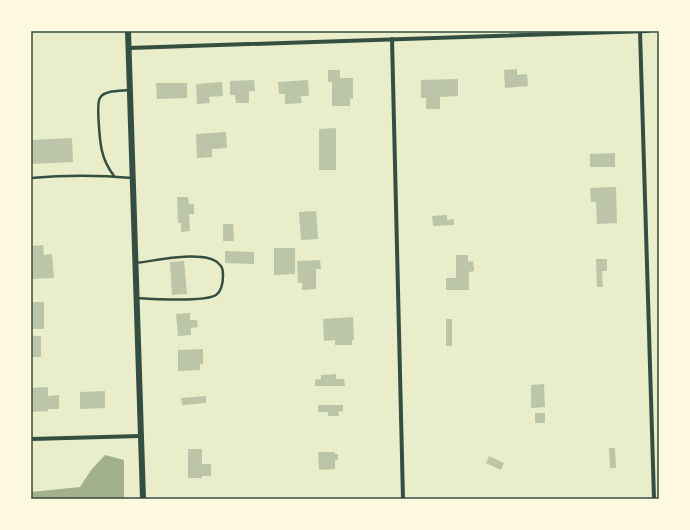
<svg xmlns="http://www.w3.org/2000/svg" width="690" height="530" font-family="'Sofia Sans Condensed',sans-serif">
	<rect width="100%" height="100%" fill="#e9edc9"/>
	<polygon fill="#a3b18a" points="105,455 124,460 124,499 31,499 31,492 80,487 91,470"/>
	<g fill="#bcc5a7">
		<polygon points="517,69 517,75 527,74 528,86 505,88 504,70"/>
		<polygon points="328,70 340,70 340,78 353,78 353,99 350,98 350,106 332,106 332,82 328,82"/>
		<polygon points="458,79 458,96 440,97 440,109 426,109 426,98 421,98 421,80"/>
		<polygon points="254,80 255,91 249,91 249,103 236,103 235,95 230,95 230,81"/>
		<polygon points="308,80 309,96 301,96 302,103 285,104 285,94 279,94 278,82"/>
		<polygon points="222,82 223,96 209,97 210,103 197,104 196,84"/>
		<polygon points="156,83 187,83 187,98 157,99"/>
		<polygon points="336,128 336,170 319,170 319,129"/>
		<polygon points="226,132 227,148 212,149 212,157 197,158 196,134"/>
		<polygon points="72,138 73,162 31,164 31,140"/>
		<polygon points="615,153 615,167 590,167 590,154"/>
		<polygon points="616,187 617,223 597,224 596,202 591,202 590,188"/>
		<polygon points="177,197 188,197 189,204 194,204 194,214 189,214 190,231 181,232 181,223 178,223"/>
		<polygon points="316,211 318,239 301,240 299,212"/>
		<polygon points="447,215 447,220 454,219 454,225 433,226 432,216"/>
		<polygon points="223,224 233,224 234,241 223,241"/>
		<polygon points="43,245 44,255 52,254 54,278 31,279 31,246"/>
		<polygon points="274,248 295,248 295,274 274,275"/>
		<polygon points="225,251 254,252 254,264 225,263"/>
		<polygon points="456,255 468,255 468,262 473,261 474,271 469,272 469,290 446,290 446,278 456,278"/>
		<polygon points="596,259 607,259 607,271 602,271 603,287 597,287"/>
		<polygon points="320,260 321,269 316,269 316,289 302,290 302,283 298,283 297,261"/>
		<polygon points="184,261 187,294 172,295 170,262"/>
		<rect x="31" y="302" width="13" height="27"/>
		<polygon points="190,313 190,320 197,320 198,327 191,328 191,335 178,336 176,314"/>
		<polygon points="353,317 354,340 352,340 352,345 335,345 335,340 324,341 323,319"/>
		<rect x="446" y="319" width="6" height="27"/>
		<rect x="31" y="336" width="10" height="21"/>
		<polygon points="203,349 203,364 200,364 200,370 178,371 178,350"/>
		<polygon points="336,374 336,379 344,379 345,386 315,386 315,380 321,379 321,375"/>
		<polygon points="544,384 545,407 531,408 531,385"/>
		<polygon points="48,387 48,396 59,395 59,409 48,409 48,411 31,412 31,388"/>
		<polygon points="105,391 105,408 80,409 80,392"/>
		<polygon points="206,396 206,403 182,405 181,398"/>
		<polygon points="318,405 343,405 343,411 338,412 339,416 328,416 328,412 318,412"/>
		<rect x="535" y="413" width="10" height="10"/>
		<polygon points="609,448 615,448 616,468 610,468"/>
		<polygon points="188,449 202,449 202,464 211,464 211,476 202,476 202,478 188,478"/>
		<polygon points="318,452 335,452 335,454 338,454 338,460 335,460 335,469 319,470"/>
		<polygon points="489,456 504,463 501,470 486,463"/>
	</g>
	<g fill="none" stroke-linecap="round" stroke-linejoin="round">
		<g stroke="#344e41" stroke-width="2.5">
			<path d="M114,176C108,168 104,160 102,151C100,143 96,103 100,98C104,90 121,91 129,90"/>
			<path d="M31,178C65,175 98,175 132,178"/>
			<path d="M136,263C154,261 206,249 219,264C222,266 223,271 223,275C223,281 222,291 216,295C206,302 152,299 137,298"/>
		</g>
		<g stroke="#344e41" stroke-width="4">
			<polyline points="640,31 654,499"/>
			<polyline points="392,39 403,499"/>
			<polyline points="129,48 648,31"/>
			<polyline points="31,439 140,436"/>
		</g>
		<polyline stroke="#344e41" stroke-width="6" points="128,31 143,499"/>
	</g>
	<rect width="690" height="530" fill="none" stroke="#fefae0" stroke-width="64"/>
	<rect x="32" y="32" width="626" height="466" fill="none" stroke="#344e41" stroke-width="1.5"/>
</svg>
